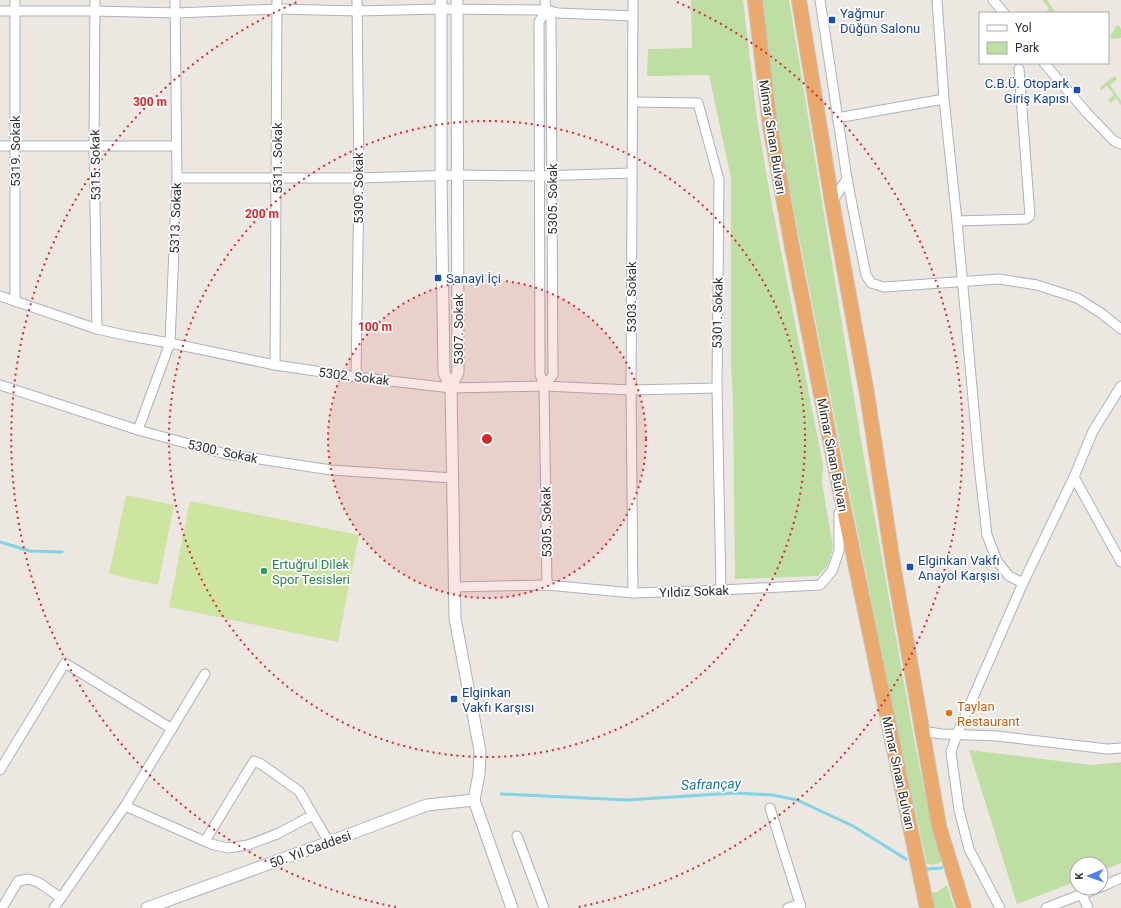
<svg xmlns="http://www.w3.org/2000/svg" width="1121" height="908" font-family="Roboto,sans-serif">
	<rect width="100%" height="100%" fill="#ede7e2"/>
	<g fill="#bedea4">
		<polygon points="691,0 743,0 757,119 770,195 823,465 822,483 833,547 828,565 818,576 735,579 733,400 731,364 731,178 709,75 647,76 648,49 692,48"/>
		<polygon points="763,0 789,0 862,446 914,739 931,822 942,862 933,865 927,864 900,742 841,450 777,126"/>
		<polygon points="1043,0 1047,0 1056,13 1052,12 1044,13 1049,9"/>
		<polygon points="1117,25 1119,26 1121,29 1121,38 1112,39 1110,36"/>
		<polygon points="1115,76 1117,79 1110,85 1121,101 1121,105 1116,98 1110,103 1108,100 1114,95 1107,86 1101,90 1100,89 1101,86"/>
		<polygon points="969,750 1092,765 1121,762 1121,863 1101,871 1101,864 1077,864 1077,881 1017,904"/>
		<polygon points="947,885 954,908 934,908 930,893 937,892"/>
	</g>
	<g fill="#cee4a1">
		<polygon points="126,495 174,505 158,585 109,574"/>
		<polygon points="190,501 359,535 338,642 169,607"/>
	</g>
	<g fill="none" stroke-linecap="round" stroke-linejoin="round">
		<g stroke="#80d4e5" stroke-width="3">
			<polyline points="0,542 30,551 62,552"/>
			<polyline points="501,794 627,800 734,793 773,795 797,800 853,826 906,859"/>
			<polyline points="926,869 942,868"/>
		</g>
		<defs>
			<g id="minor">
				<polyline points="15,0 15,301"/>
				<polyline points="95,0 94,146 97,329"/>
				<polyline points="545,0 546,10 539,22 540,374 544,386 547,585"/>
				<polyline points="633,0 631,390 633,593"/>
				<polyline points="820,0 847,179 866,275 871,283 884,287 999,279 1037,285 1077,298 1101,313 1121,329"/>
				<polyline points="937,0 944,99 957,221 979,465 987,535 997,561 1009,576 1023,583"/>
				<polyline points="993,0 1004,13"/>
				<polyline points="0,11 95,11 176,13 277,9 357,11 441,9 546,10 558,13 633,16"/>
				<polyline points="1044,63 1087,113 1114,141 1121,144"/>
				<polyline points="633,102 698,103 719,180 717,388 721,590"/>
				<polyline points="837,118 944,99"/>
				<polyline points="0,146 176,146"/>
				<polyline points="177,178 359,178 458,175 539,176 632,173"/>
				<polyline points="832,202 847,179"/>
				<polyline points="957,221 1026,219 1030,216 1019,69"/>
				<polyline points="0,296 97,329 129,336 170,343 275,365 356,377 451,388 544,386 631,390 717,388"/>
				<polyline points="275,365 277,0"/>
				<polyline points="356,377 359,178 357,0"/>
				<polyline points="0,385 138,430 226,454 331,470 453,478"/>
				<polyline points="544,386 553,375 551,19 546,10"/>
				<polyline points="138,430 170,343 177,178 175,0"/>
				<polyline points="1074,477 1121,562"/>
				<polyline points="454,587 547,585 633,593 721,590 820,585 832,571 839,551 839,513"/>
				<polyline points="922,731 942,734 997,736 1107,749 1121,748"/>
				<polyline points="0,770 65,663 172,729"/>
				<polyline points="125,806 211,844 228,848 248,845 277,834 313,815 329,842"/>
				<polyline points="770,808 800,904"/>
				<polyline points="517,836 544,908"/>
				<polyline points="205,841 254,761 261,764 299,791 313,815"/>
				<polyline points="1101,887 1121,878"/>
				<polyline points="1082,895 1088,908"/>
				<polyline points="2,908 18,881 28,879 38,882 61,898"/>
				<polyline points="54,908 125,806 205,674"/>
				<polyline points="788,908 800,904 801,908"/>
				<polyline points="1000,908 969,849 959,810 951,752 957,734 1023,583 1074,477 1093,431 1121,386"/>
				<polyline points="1046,908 1098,888"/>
			</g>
			<g id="tertiary">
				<polyline points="441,0 441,176 444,373 451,388"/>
				<polyline points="457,0 458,372 451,388 455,618 480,751 479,774 474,800 512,908"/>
				<polyline points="147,908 329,842 427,805 474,800"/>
			</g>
			<g id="trunk">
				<polyline points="755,0 770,126 793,252 837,476 927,908"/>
				<polyline points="799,0 832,202 867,394 894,570 939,826 964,908"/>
			</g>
		</defs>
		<use href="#minor" stroke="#aeb1b8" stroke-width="11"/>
		<use href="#tertiary" stroke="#aeb1b8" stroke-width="13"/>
		<use href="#trunk" stroke="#c4c4c4" stroke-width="16"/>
		<use href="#minor" stroke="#fff" stroke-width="9"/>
		<use href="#tertiary" stroke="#fff" stroke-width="11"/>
		<use href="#trunk" stroke="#eaaa6d" stroke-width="14"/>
	</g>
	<circle cx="487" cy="439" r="159" fill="#d62828" fill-opacity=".12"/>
	<g fill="none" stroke="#d62828" stroke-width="2" stroke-dasharray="2 4">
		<circle cx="487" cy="439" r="159"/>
		<circle cx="487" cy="439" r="318"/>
		<path d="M396 907A477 477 0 0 1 297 2M677 2A477 477 0 0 1 578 907"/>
	</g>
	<g fill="#1a4fb4" stroke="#fff" stroke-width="1.5">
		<rect x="828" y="16" width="8" height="8" rx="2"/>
		<rect x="1073" y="86" width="8" height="8" rx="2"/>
		<rect x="434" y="274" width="8" height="8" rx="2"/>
		<rect x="906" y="563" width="8" height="8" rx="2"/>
		<rect x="450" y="695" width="8" height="8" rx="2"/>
	</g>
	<circle fill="#2e9e5b" stroke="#fff" stroke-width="1.5" cx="264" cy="571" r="4"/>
	<circle fill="#e8710a" stroke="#fff" stroke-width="1.5" cx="949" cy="713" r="4"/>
	<g text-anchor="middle" stroke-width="3.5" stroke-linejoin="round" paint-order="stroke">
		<g font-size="13" fill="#164399" stroke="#fff" text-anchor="start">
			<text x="840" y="18">Yağmur<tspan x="840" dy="15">Düğün Salonu</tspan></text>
			<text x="1069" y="88" text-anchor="end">C.B.Ü. Otopark<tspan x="1069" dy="15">Giriş Kapısı</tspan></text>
			<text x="446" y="283">Sanayi İçi</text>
			<text x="918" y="565">Elginkan Vakfı<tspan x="918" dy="15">Anayol Karşısı</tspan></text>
			<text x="462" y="697">Elginkan<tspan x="462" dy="15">Vakfı Karşısı</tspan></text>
		</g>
		<g font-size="13" fill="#2e2e2e" stroke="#fff">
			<text transform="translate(773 137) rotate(81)" y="5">Mimar Sinan Bulvarı</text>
			<text transform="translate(15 151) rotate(-90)" y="5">5319. Sokak</text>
			<text transform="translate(277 158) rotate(-90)" y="5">5311. Sokak</text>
			<text transform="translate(95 165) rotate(-91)" y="5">5315. Sokak</text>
			<text transform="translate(358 188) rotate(-90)" y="5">5309. Sokak</text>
			<text transform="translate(552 199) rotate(-90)" y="5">5305. Sokak</text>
			<text transform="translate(175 218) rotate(-88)" y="5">5313. Sokak</text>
			<text transform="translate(631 297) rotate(-90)" y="5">5303. Sokak</text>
			<text transform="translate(717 313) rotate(-89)" y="5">5301. Sokak</text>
			<text transform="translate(458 329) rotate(-90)" y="5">5307. Sokak</text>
			<text transform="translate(354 376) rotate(7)" y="5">5302. Sokak</text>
			<text transform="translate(223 451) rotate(12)" y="5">5300. Sokak</text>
			<text transform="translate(833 455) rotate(79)" y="5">Mimar Sinan Bulvarı</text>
			<text transform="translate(546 522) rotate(-91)" y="5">5305. Sokak</text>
			<text transform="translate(694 591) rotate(-2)" y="5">Yıldız Sokak</text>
			<text transform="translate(899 773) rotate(78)" y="5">Mimar Sinan Bulvarı</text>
			<text transform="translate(310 849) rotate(-20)" y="5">50. Yıl Caddesi</text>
		</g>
		<g font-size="13" fill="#27864d" stroke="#fff" text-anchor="start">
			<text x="272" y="569">Ertuğrul Dilek<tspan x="272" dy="15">Spor Tesisleri</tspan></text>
		</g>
		<g font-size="13" fill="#c56008" stroke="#fff" text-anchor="start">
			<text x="957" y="711">Taylan<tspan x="957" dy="15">Restaurant</tspan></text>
		</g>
		<g font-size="14" font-style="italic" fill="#1b7795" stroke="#fff">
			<text transform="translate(711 784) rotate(-2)" y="5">Safrançay</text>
		</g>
	</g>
	<circle cx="487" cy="439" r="6" fill="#d62828" stroke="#fff" stroke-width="2"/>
	<g font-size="12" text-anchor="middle" font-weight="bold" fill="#d62828" stroke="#fff" stroke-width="3.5" stroke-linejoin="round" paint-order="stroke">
		<text x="150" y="106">300 m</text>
		<text x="262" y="218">200 m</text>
		<text x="375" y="331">100 m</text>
	</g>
	<rect x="979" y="12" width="130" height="52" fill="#ffffff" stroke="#ababab"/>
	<rect x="987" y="25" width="20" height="6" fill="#ffffff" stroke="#ababab"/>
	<text x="1015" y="32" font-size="12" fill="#2e2e2e">Yol</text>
	<rect x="987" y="42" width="20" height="12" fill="#bedea4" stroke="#ababab"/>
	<text x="1015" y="52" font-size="12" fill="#2e2e2e">Park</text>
	<g transform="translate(1089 876) rotate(269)"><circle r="19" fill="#ffffff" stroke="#ababab"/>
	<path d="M0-3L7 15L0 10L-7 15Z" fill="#527eea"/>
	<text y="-6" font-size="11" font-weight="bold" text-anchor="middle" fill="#2e2e2e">K</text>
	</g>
</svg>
